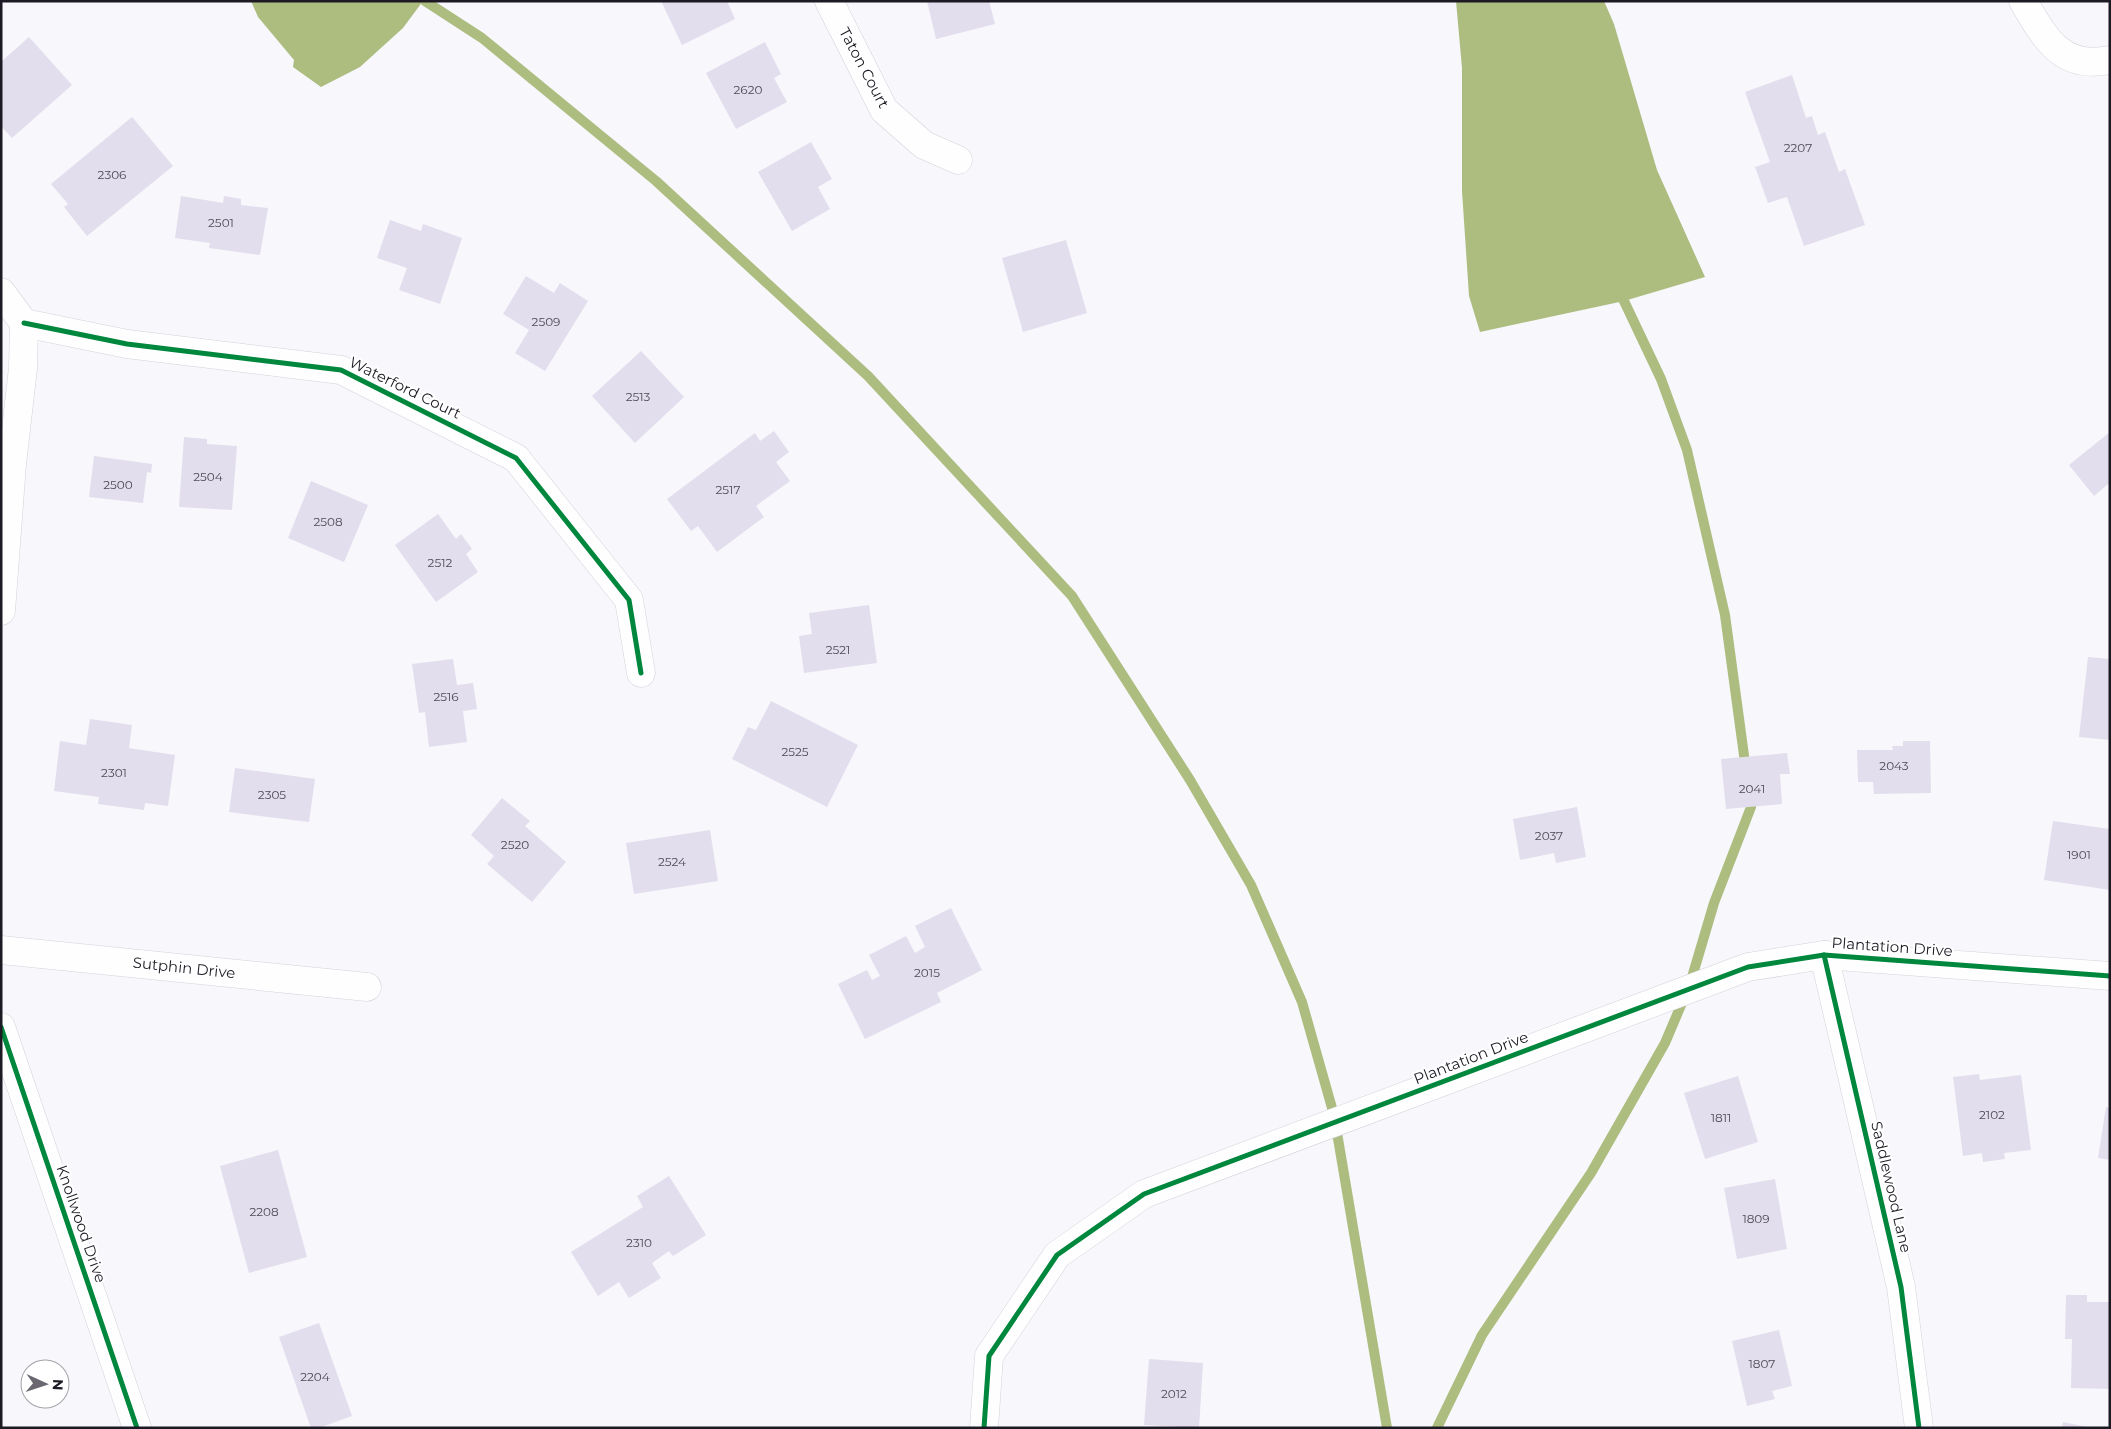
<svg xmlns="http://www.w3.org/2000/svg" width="2111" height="1429" font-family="Montserrat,sans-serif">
	<rect width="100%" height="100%" fill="#f8f7fc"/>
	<g fill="#acbd7f">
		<polygon points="251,1 423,1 403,28 360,67 321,87 293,67 294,60 258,17"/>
		<polygon points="1456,1 1604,1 1614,24 1657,170 1705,277 1624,301 1480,332 1469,296 1462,191 1462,68"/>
	</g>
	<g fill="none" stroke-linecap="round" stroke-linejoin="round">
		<g stroke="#acbd7f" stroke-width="10">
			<polyline points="425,1 482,38 656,181 868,376 1072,596 1190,780 1251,885 1302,1002 1334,1115 1387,1428"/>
			<polyline points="1617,290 1624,301 1661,379 1687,450 1725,615 1746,770"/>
			<polyline points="1437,1428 1482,1335 1591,1173 1665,1043 1690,984 1714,903 1751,807 1749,794"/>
		</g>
	</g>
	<g fill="#e2deed">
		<polygon points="661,1 727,1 735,19 682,45"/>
		<polygon points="927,1 989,1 995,24 936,39"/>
		<polygon points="29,37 72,85 12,138 1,126 1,62"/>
		<polygon points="765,42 781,74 774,78 787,102 736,129 706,73"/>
		<polygon points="1792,75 1806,118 1812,116 1818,135 1825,132 1839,172 1845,169 1865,225 1804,246 1787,197 1768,203 1755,167 1770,162 1745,92"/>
		<polygon points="132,117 173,166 87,236 64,207 68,204 51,184"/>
		<polygon points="811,142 832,179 818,187 830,209 792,231 758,172"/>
		<polygon points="181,196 223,203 224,196 241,199 241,205 268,208 260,255 209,248 210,243 175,238"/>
		<polygon points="390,220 421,231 423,224 462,238 440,304 399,290 407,268 377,258"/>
		<polygon points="1066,240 1087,313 1023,332 1002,258"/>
		<polygon points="526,276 554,293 560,283 588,301 545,371 515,353 529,330 503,314"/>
		<polygon points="641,351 684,397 635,443 592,396"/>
		<polygon points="774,431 789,452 776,462 790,481 756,506 764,517 717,552 698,526 691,531 667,499 755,433 760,441"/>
		<polygon points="2110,432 2110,487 2108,484 2094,496 2069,465"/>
		<polygon points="184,437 207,439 207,444 237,446 232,510 179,507"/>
		<polygon points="94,456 152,464 151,473 147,472 143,503 89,497"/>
		<polygon points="311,481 368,505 344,562 288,538"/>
		<polygon points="438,514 456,539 461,534 472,549 466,554 478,572 436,602 395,545"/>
		<polygon points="869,605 877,663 804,673 799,636 812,634 809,613"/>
		<polygon points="2088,657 2110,659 2110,740 2079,737"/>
		<polygon points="453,659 457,685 473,683 477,709 463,711 467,742 429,747 425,712 419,713 412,664"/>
		<polygon points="771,701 858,745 827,807 732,759 748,727 756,730"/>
		<polygon points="90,719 132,725 129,748 175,755 168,806 145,803 144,810 98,804 99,797 54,791 60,741 86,745"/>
		<polygon points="1903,741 1930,741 1931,793 1874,794 1873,782 1858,782 1857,750 1893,750 1892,746 1903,746"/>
		<polygon points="1787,753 1790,774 1780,774 1782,804 1726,809 1721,759"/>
		<polygon points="235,768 315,779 309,822 229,812"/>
		<polygon points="502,798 530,821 525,826 566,862 532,902 487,864 494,856 471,835"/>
		<polygon points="1577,807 1586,857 1556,863 1554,853 1520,860 1513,819"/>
		<polygon points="2053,821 2110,829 2110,890 2044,880"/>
		<polygon points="710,830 718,881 634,894 626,843"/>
		<polygon points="951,908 982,970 937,993 941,1002 865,1039 838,984 867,970 872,980 880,976 869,955 906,936 915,953 925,947 915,926"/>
		<polygon points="1979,1074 1980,1080 2021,1075 2031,1150 2004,1153 2005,1159 1983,1162 1982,1153 1963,1156 1953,1077"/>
		<polygon points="1738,1076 1758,1142 1705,1159 1684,1093"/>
		<polygon points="2106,1107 2110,1108 2110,1160 2098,1158"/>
		<polygon points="278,1150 307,1257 249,1273 220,1166"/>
		<polygon points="669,1176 706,1235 673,1256 669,1251 652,1263 661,1278 629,1298 619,1282 598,1296 571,1252 643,1207 637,1196"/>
		<polygon points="1775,1179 1787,1249 1737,1259 1724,1188"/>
		<polygon points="2066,1295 2087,1295 2087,1302 2110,1302 2110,1389 2071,1388 2072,1339 2065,1339"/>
		<polygon points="319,1323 352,1416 319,1428 311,1428 279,1337"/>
		<polygon points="1779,1330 1792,1386 1772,1391 1775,1399 1747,1406 1732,1341"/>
		<polygon points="1149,1359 1203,1363 1199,1428 1144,1425"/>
		<polygon points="2063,1422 2087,1427 2087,1428 2062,1428"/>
	</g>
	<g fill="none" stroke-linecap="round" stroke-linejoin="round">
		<defs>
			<g id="minor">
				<polyline points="829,1 884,110 924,145 958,160"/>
				<path d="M2023,1C2045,38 2061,70 2110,60"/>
				<polyline points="1,292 24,323 23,368 12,464 1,611"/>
				<polyline points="24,323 127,344 341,370 516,458 629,600 641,673"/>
				<polyline points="1,950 367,987"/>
				<polyline points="1824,955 1901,1287 1919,1428"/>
				<polyline points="1,1027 137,1428"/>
				<polyline points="984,1428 989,1356 1057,1255 1144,1194 1748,967 1824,955 2110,976"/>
			</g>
		</defs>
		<use href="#minor" stroke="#d4d2d9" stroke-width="29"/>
		<use href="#minor" stroke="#fefeff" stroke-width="28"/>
		<defs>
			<g id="cycleway">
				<polyline points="24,323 127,344 341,370 516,458 629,600 641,673"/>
				<polyline points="1824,955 1901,1287 1919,1428"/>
				<polyline points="1,1027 137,1428"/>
				<polyline points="984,1428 989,1356 1057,1255 1144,1194 1748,967 1824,955 2110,976"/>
			</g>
		</defs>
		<use href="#cycleway" stroke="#fff" stroke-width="8"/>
		<use href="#cycleway" stroke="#00873e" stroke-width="5"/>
	</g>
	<g text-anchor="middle" stroke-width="4" stroke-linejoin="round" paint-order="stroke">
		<g font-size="12" fill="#4e4b56">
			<text x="748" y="94">2620</text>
			<text x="1798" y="152">2207</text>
			<text x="112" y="179">2306</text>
			<text x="221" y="227">2501</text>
			<text x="546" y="326">2509</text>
			<text x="638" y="401">2513</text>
			<text x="208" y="481">2504</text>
			<text x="118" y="489">2500</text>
			<text x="728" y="494">2517</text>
			<text x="328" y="526">2508</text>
			<text x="440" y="567">2512</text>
			<text x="838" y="654">2521</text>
			<text x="446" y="701">2516</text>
			<text x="795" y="756">2525</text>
			<text x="1894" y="770">2043</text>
			<text x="114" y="777">2301</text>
			<text x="1752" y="793">2041</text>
			<text x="272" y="799">2305</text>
			<text x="1549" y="840">2037</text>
			<text x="515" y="849">2520</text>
			<text x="2079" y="859">1901</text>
			<text x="672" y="866">2524</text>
			<text x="927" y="977">2015</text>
			<text x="1992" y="1119">2102</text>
			<text x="1721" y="1122">1811</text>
			<text x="264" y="1216">2208</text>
			<text x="1756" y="1223">1809</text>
			<text x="639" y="1247">2310</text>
			<text x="1762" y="1368">1807</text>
			<text x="315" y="1381">2204</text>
			<text x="1174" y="1398">2012</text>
		</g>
		<g font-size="15" fill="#1d1a24" stroke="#fff">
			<text transform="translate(864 68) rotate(62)" y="5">Taton Court</text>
			<text transform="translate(405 388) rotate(26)" y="5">Waterford Court</text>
			<text transform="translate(1892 947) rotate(4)" y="5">Plantation Drive</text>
			<text transform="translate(184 968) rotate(6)" y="5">Sutphin Drive</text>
			<text transform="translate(1471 1058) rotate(-21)" y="5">Plantation Drive</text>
			<text transform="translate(1891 1187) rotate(77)" y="5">Saddlewood Lane</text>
			<text transform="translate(81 1224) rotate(71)" y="5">Knollwood Drive</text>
		</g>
	</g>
	<rect width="2111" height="1429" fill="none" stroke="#1d1a24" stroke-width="5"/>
	<g transform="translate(45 1384) rotate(93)"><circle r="24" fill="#ffffff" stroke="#a5a3a7"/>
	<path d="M0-4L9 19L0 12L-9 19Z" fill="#6a6770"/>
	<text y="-8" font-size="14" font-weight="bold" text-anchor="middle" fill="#1d1a24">N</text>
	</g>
</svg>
